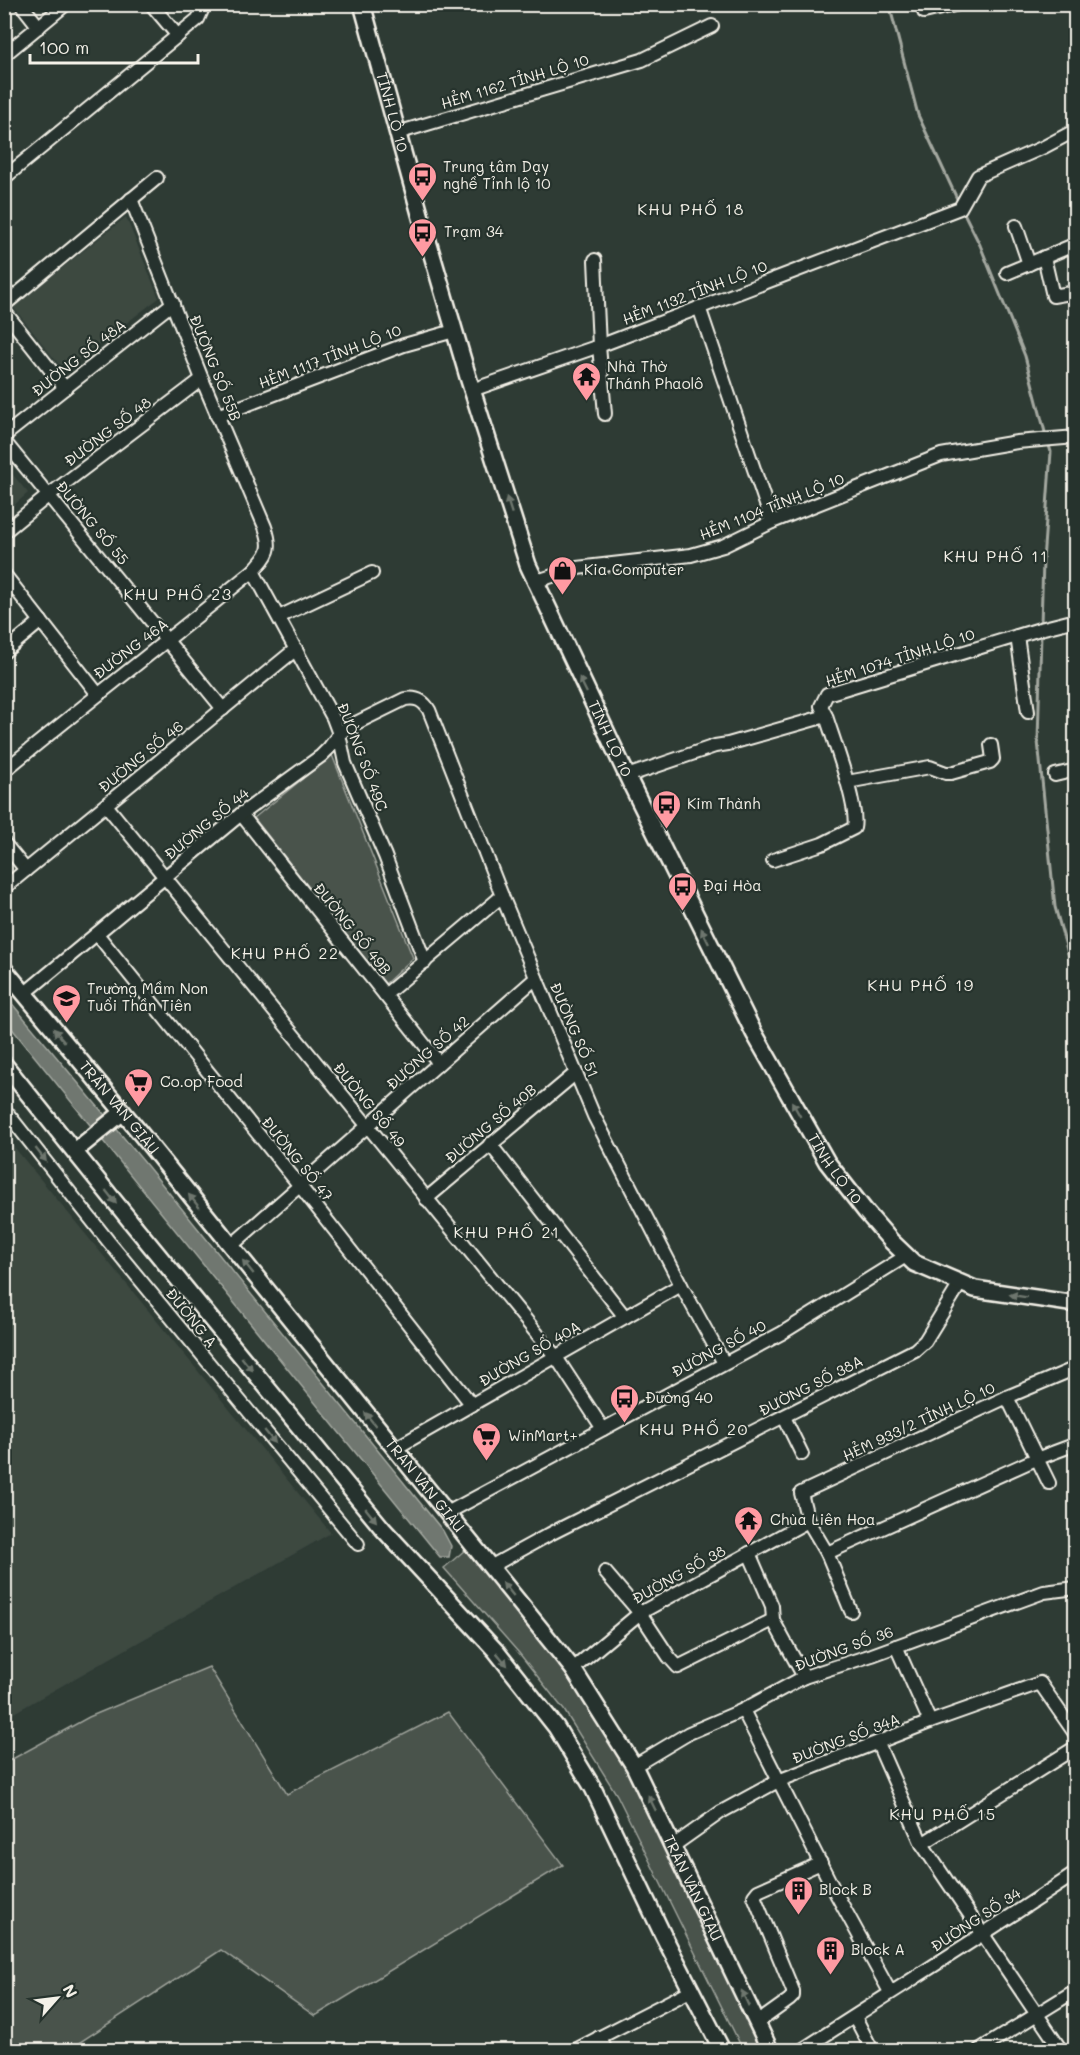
<svg xmlns="http://www.w3.org/2000/svg" width="1080" height="2055" font-family="Mali,sans-serif">
	<rect width="100%" height="100%" fill="#2e3b34"/>
	<filter id="ink" filterUnits="userSpaceOnUse"><feTurbulence type="fractalNoise" baseFrequency=".0167" numOctaves="2"/><feDisplacementMap in="SourceGraphic" scale="12" xChannelSelector="R" yChannelSelector="G"/><feConvolveMatrix kernelMatrix="1 2 1 2 8 2 1 2 1" color-interpolation-filters="sRGB"/></filter>
	<g filter="url(#ink)">
		<g fill="#3c4841">
			<polygon points="126,217 159,298 64,371 13,307"/>
			<polygon points="4,464 28,493 5,513 4,513"/>
			<polygon points="5,1136 331,1533 5,1718 4,1718"/>
		</g>
		<g fill="#48524c" stroke="#9ea29a" stroke-width="1.5">
			<polygon points="332,755 413,958 385,984 254,818"/>
			<polygon points="465,1550 542,1642 590,1708 633,1776 764,2050 743,2050 617,1795 564,1710 519,1653 444,1568"/>
			<polygon points="209,1667 287,1794 448,1712 563,1865 315,2016 221,1950 68,2050 5,2050 5,1763 89,1717"/>
		</g>
		<polygon fill="#6f7770" stroke="#a4a8a0" stroke-width="1.5" points="4,994 144,1162 443,1531 451,1546 449,1557 440,1557 5,1020"/>
		<g fill="none" stroke-linecap="round" stroke-linejoin="round">
			<g stroke="#a4a8a0" stroke-width="3">
				<polyline points="889,4 918,115 959,203"/>
				<polyline points="962,209 980,245 1025,356 1046,436"/>
				<polyline points="1041,624 1043,561 1051,452 1048,442"/>
				<polyline points="1041,634 1038,741 1055,907 1076,982"/>
			</g>
			<defs>
				<g id="minor">
					<polyline points="21,4 39,27"/>
					<polyline points="151,4 178,36"/>
					<polyline points="924,12 959,4"/>
					<polyline points="4,55 66,4"/>
					<polyline points="397,133 642,60 712,26"/>
					<polyline points="4,178 198,19 202,10 203,4"/>
					<polyline points="1016,226 1029,264"/>
					<polyline points="1044,257 1053,296 1076,292"/>
					<polyline points="595,260 599,346 605,414"/>
					<polyline points="1007,273 1076,244"/>
					<polyline points="4,305 157,178"/>
					<polyline points="699,307 772,522"/>
					<polyline points="4,311 65,388"/>
					<polyline points="472,390 599,346 960,208 978,176 1044,147 1076,130"/>
					<polyline points="217,416 404,345 454,331"/>
					<polyline points="4,436 173,303"/>
					<polyline points="4,441 223,709"/>
					<polyline points="4,532 49,495 202,379"/>
					<polyline points="253,571 333,718 339,734 345,763 385,856 425,962"/>
					<polyline points="4,574 97,693"/>
					<polyline points="534,582 577,568 691,555 723,546 772,522 941,455 1017,442 1076,437"/>
					<polyline points="279,617 372,573"/>
					<polyline points="1017,636 1028,712"/>
					<polyline points="4,652 41,621"/>
					<path d="M4,771C86,703 171,638 253,571C269,554 273,549 265,527L202,379L131,199"/>
					<polyline points="1055,775 1076,770"/>
					<polyline points="627,776 715,746 728,744 826,716 821,706 827,694 1040,629 1076,620"/>
					<polyline points="847,782 930,767 946,773 951,773 990,762 993,759 991,745"/>
					<polyline points="106,805 556,1357 603,1429"/>
					<polyline points="241,814 439,1063"/>
					<polyline points="4,843 26,870"/>
					<path d="M773,860L822,844L854,828C859,807 833,739 826,716"/>
					<polyline points="4,888 296,649"/>
					<polyline points="97,934 300,1186 472,1405"/>
					<path d="M24,994L241,814L321,756L329,748L339,734L350,726L405,699C416,697 423,700 429,710L502,896L594,1116L681,1285L724,1363"/>
					<polyline points="385,995 502,896"/>
					<polyline points="4,1109 109,1242 358,1544"/>
					<polyline points="490,1144 625,1317"/>
					<polyline points="426,1199 576,1073"/>
					<polyline points="231,1246 536,978"/>
					<polyline points="1007,1397 1049,1483"/>
					<polyline points="784,1417 802,1454"/>
					<polyline points="394,1449 681,1285"/>
					<polyline points="447,1513 782,1333 906,1256"/>
					<polyline points="749,1553 772,1606 773,1620 804,1677"/>
					<polyline points="827,1553 1036,1459 1076,1444"/>
					<polyline points="490,1567 550,1534 915,1350 925,1341 960,1284"/>
					<polyline points="605,1572 640,1613 669,1657 678,1667 773,1620"/>
					<polyline points="851,1611 827,1553 808,1521 801,1493 1007,1397 1076,1368"/>
					<polyline points="896,1646 930,1722"/>
					<polyline points="573,1669 640,1613 808,1521"/>
					<polyline points="743,1710 833,1888 890,1992"/>
					<polyline points="878,1744 922,1844 1061,2050"/>
					<polyline points="634,1766 689,1733 743,1710 804,1677 872,1655 1044,1592 1076,1588"/>
					<polyline points="922,1844 1076,1747"/>
					<polyline points="673,1846 721,1812 778,1781 930,1722 1040,1683 1076,1735"/>
					<polyline points="855,2017 872,2050"/>
					<polyline points="757,2023 789,2000 793,1996 793,1991 754,1896 758,1891 821,1863"/>
					<polyline points="599,2037 606,2050"/>
					<polyline points="575,2050 692,1990"/>
					<path d="M802,2050C893,1991 985,1934 1076,1873"/>
					<polyline points="979,2050 1076,1990"/>
				</g>
				<g id="major">
					<path id="s1" d="M362,4L420,214L468,377L528,565L631,784L754,1033L827,1162L866,1212L891,1241L914,1263L975,1289L1076,1304"/>
					<path id="s2" d="M4,969L132,1123L573,1669L634,1766L770,2050"/>
					<polyline points="4,1064 132,1223 383,1529 496,1651 556,1727 593,1788 663,1935 722,2050"/>
					<polyline points="75,1151 123,1112"/>
				</g>
			</defs>
			<use href="#minor" stroke="#f4f1e8" stroke-width="16"/>
			<use href="#major" stroke="#f4f1e8" stroke-width="20"/>
			<use href="#minor" stroke="#26332d" stroke-width="12"/>
			<use href="#major" stroke="#26332d" stroke-width="15"/>
		</g>
		<defs><path id="oneway-solid" d="M-6-.8H1V-3.2L6.5 0L1 3.2V.8H-6Z" transform="scale(1.5)"/></defs>
		<g fill="#6e766e">
			<use href="#oneway-solid" transform="translate(509 505) rotate(-108)"/>
			<use href="#oneway-solid" transform="translate(583 685) rotate(-116)"/>
			<use href="#oneway-solid" transform="translate(705 936) rotate(-116)"/>
			<use href="#oneway-solid" transform="translate(59 1035) rotate(-130)"/>
			<use href="#oneway-solid" transform="translate(796 1109) rotate(-120)"/>
			<use href="#oneway-solid" transform="translate(41 1155) rotate(52)"/>
			<use href="#oneway-solid" transform="translate(111 1197) rotate(52)"/>
			<use href="#oneway-solid" transform="translate(194 1201) rotate(-129)"/>
			<use href="#oneway-solid" transform="translate(248 1267) rotate(-129)"/>
			<use href="#oneway-solid" transform="translate(1018 1296) rotate(-171)"/>
			<use href="#oneway-solid" transform="translate(247 1364) rotate(51)"/>
			<use href="#oneway-solid" transform="translate(370 1419) rotate(-129)"/>
			<use href="#oneway-solid" transform="translate(270 1437) rotate(51)"/>
			<use href="#oneway-solid" transform="translate(371 1515) rotate(51)"/>
			<use href="#oneway-solid" transform="translate(508 1589) rotate(-129)"/>
			<use href="#oneway-solid" transform="translate(502 1659) rotate(50)"/>
			<use href="#oneway-solid" transform="translate(652 1803) rotate(-116)"/>
			<use href="#oneway-solid" transform="translate(745 1998) rotate(-115)"/>
		</g>
	</g>
	<defs>
		<symbol id="bus-pin" viewBox="-11 -11 22 30"><path d="M0 17L-7.5 6A9.5 9.5 0 1 1 7.5 6Z" fill="#ff9aa2" stroke="#26332d"/><path d="M-5-6H5V4H4V6H2V4H-2V6H-4V4H-5ZM-3.5-4V0h7V-4ZM-3.5 1.2v1.5H-2V1.2ZM2 1.2v1.5H3.5V1.2Z" fill="#111"/></symbol>
		<symbol id="temple-pin" viewBox="-11 -11 22 30"><path d="M0 17L-7.5 6A9.5 9.5 0 1 1 7.5 6Z" fill="#ff9aa2" stroke="#26332d"/><path d="M0-6L5-2H3V0L6.5 2.5H4V6H1.5V3h-3V6H-4V2.5H-6.5L-3 0V-2H-5Z" fill="#111"/></symbol>
		<symbol id="shop-pin" viewBox="-11 -11 22 30"><path d="M0 17L-7.5 6A9.5 9.5 0 1 1 7.5 6Z" fill="#ff9aa2" stroke="#26332d"/><path d="M-5-2.5h2.3a2.7 3.5 0 0 1 5.4 0H5L5.5 6h-11ZM-1.5-2.5h3a1.5 2.3 0 0 0-3 0Z" fill="#111"/></symbol>
		<symbol id="school-pin" viewBox="-11 -11 22 30"><path d="M0 17L-7.5 6A9.5 9.5 0 1 1 7.5 6Z" fill="#ff9aa2" stroke="#26332d"/><path d="M0-5L7-2L0 1L-7-2ZM-4 1L0 2.5L4 1V4Q0 6-4 4Z" fill="#111"/></symbol>
		<symbol id="supermarket-pin" viewBox="-11 -11 22 30"><path d="M0 17L-7.5 6A9.5 9.5 0 1 1 7.5 6Z" fill="#ff9aa2" stroke="#26332d"/><path d="M-6-5.5h2.5l.6 2H6L4.5 2H-2.5L-4.4-4H-6ZM-1.5 3.2a1.3 1.3 0 1 0 .1 0ZM3 3.2a1.3 1.3 0 1 0 .1 0Z" fill="#111"/></symbol>
		<symbol id="building-pin" viewBox="-11 -11 22 30"><path d="M0 17L-7.5 6A9.5 9.5 0 1 1 7.5 6Z" fill="#ff9aa2" stroke="#26332d"/><path d="M-4-6H4V6H1V3H-1V6H-4ZM-2.5-4.3h1.7v1.8h-1.7ZM.8-4.3h1.7v1.8H.8ZM-2.5-1h1.7V.8h-1.7ZM.8-1h1.7V.8H.8Z" fill="#111"/></symbol>
	</defs>
	<g fill-rule="evenodd">
		<use href="#bus-pin" x="406" y="160" width="33" height="45"/>
		<use href="#bus-pin" x="406" y="216" width="33" height="45"/>
		<use href="#temple-pin" x="570" y="360" width="33" height="45"/>
		<use href="#shop-pin" x="546" y="554" width="33" height="45"/>
		<use href="#bus-pin" x="650" y="788" width="33" height="45"/>
		<use href="#bus-pin" x="666" y="870" width="33" height="45"/>
		<use href="#school-pin" x="50" y="982" width="33" height="45"/>
		<use href="#supermarket-pin" x="122" y="1066" width="33" height="45"/>
		<use href="#bus-pin" x="608" y="1382" width="33" height="45"/>
		<use href="#supermarket-pin" x="470" y="1420" width="33" height="45"/>
		<use href="#temple-pin" x="732" y="1504" width="33" height="45"/>
		<use href="#building-pin" x="782" y="1874" width="33" height="45"/>
		<use href="#building-pin" x="814" y="1934" width="33" height="45"/>
	</g>
	<g text-anchor="middle" stroke-width="4.5" stroke-linejoin="round" paint-order="stroke">
		<g font-size="15" fill="#f4f1e8" stroke="#26332d">
			<text transform="translate(515 82) rotate(-17)" y="5">HẺM 1162 TỈNH LỘ 10</text>
			<text dy="5" stroke="none"><textPath href="#s1" startOffset="112">TỈNH LỘ 10</textPath></text>
			<text transform="translate(695 293) rotate(-21)" y="5">HẺM 1132 TỈNH LỘ 10</text>
			<text transform="translate(330 357) rotate(-21)" y="5">HẺM 1117 TỈNH LỘ 10</text>
			<text transform="translate(79 358) rotate(-38)" y="5">ĐƯỜNG SỐ 48A</text>
			<text transform="translate(215 368) rotate(68)" y="5">ĐƯỜNG SỐ 55B</text>
			<text transform="translate(108 432) rotate(-37)" y="5">ĐƯỜNG SỐ 48</text>
			<text transform="translate(772 507) rotate(-22)" y="5">HẺM 1104 TỈNH LỘ 10</text>
			<text transform="translate(92 523) rotate(50)" y="5">ĐƯỜNG SỐ 55</text>
			<text transform="translate(131 649) rotate(-37)" y="5">ĐƯỜNG 46A</text>
			<text transform="translate(900 658) rotate(-18)" y="5">HẺM 1074 TỈNH LỘ 10</text>
			<text dy="5" stroke="none"><textPath href="#s1" startOffset="777">TỈNH LỘ 10</textPath></text>
			<text transform="translate(141 757) rotate(-39)" y="5">ĐƯỜNG SỐ 46</text>
			<text transform="translate(362 757) rotate(69)" y="5">ĐƯỜNG SỐ 49C</text>
			<text transform="translate(207 824) rotate(-39)" y="5">ĐƯỜNG SỐ 44</text>
			<text transform="translate(352 929) rotate(51)" y="5">ĐƯỜNG SỐ 49B</text>
			<text transform="translate(574 1030) rotate(67)" y="5">ĐƯỜNG SỐ 51</text>
			<text transform="translate(428 1053) rotate(-41)" y="5">ĐƯỜNG SỐ 42</text>
			<text transform="translate(369 1105) rotate(51)" y="5">ĐƯỜNG SỐ 49</text>
			<text dy="5" stroke="none"><textPath href="#s2" startOffset="180">TRẦN VĂN GIÀU</textPath></text>
			<text transform="translate(491 1124) rotate(-40)" y="5">ĐƯỜNG SỐ 40B</text>
			<text transform="translate(297 1159) rotate(51)" y="5">ĐƯỜNG SỐ 47</text>
			<text dy="5" stroke="none"><textPath href="#s1" startOffset="1263">TỈNH LỘ 10</textPath></text>
			<text transform="translate(191 1318) rotate(51)" y="5">ĐƯỜNG A</text>
			<text transform="translate(719 1349) rotate(-28)" y="5">ĐƯỜNG SỐ 40</text>
			<text transform="translate(530 1354) rotate(-30)" y="5">ĐƯỜNG SỐ 40A</text>
			<text transform="translate(811 1386) rotate(-27)" y="5">ĐƯỜNG SỐ 38A</text>
			<text transform="translate(919 1422) rotate(-25)" y="5">HẺM 933/2 TỈNH LỘ 10</text>
			<text dy="5" stroke="none"><textPath href="#s2" startOffset="666">TRẦN VĂN GIÀU</textPath></text>
			<text transform="translate(679 1575) rotate(-29)" y="5">ĐƯỜNG SỐ 38</text>
			<text transform="translate(844 1649) rotate(-20)" y="5">ĐƯỜNG SỐ 36</text>
			<text transform="translate(846 1739) rotate(-21)" y="5">ĐƯỜNG SỐ 34A</text>
			<text dy="5" stroke="none"><textPath href="#s2" startOffset="1152">TRẦN VĂN GIÀU</textPath></text>
			<text transform="translate(976 1920) rotate(-33)" y="5">ĐƯỜNG SỐ 34</text>
		</g>
		<g font-size="15" fill="#f4f1e8" stroke="#26332d" text-anchor="start">
			<text x="443" y="172">Trung tâm Dạy<tspan x="443" dy="17">nghề Tỉnh lộ 10</tspan></text>
			<text x="444" y="237">Trạm 34</text>
			<text x="607" y="372">Nhà Thờ<tspan x="607" dy="17">Thánh Phaolô</tspan></text>
			<text x="584" y="575">Kia Computer</text>
			<text x="687" y="809">Kim Thành</text>
			<text x="703" y="891">Đại Hòa</text>
			<text x="87" y="994">Trường Mầm Non<tspan x="87" dy="17">Tuổi Thần Tiên</tspan></text>
			<text x="160" y="1087">Co.op Food</text>
			<text x="645" y="1403">Đường 40</text>
			<text x="508" y="1441">WinMart+</text>
			<text x="770" y="1525">Chùa Liên Hoa</text>
			<text x="819" y="1895">Block B</text>
			<text x="851" y="1955">Block A</text>
		</g>
		<g font-size="16" letter-spacing="1.5" fill="#f4f1e8" stroke="#26332d">
			<text x="691" y="215">KHU PHỐ 18</text>
			<text x="996" y="562">KHU PHỐ 11</text>
			<text x="178" y="600">KHU PHỐ 23</text>
			<text x="285" y="959">KHU PHỐ 22</text>
			<text x="921" y="991">KHU PHỐ 19</text>
			<text x="507" y="1238">KHU PHỐ 21</text>
			<text x="694" y="1435">KHU PHỐ 20</text>
			<text x="943" y="1820">KHU PHỐ 15</text>
		</g>
	</g>
	<rect width="1080" height="2055" fill="none" stroke="#26332d" stroke-width="24"/>
	<rect x="12" y="12" width="1056" height="2031" fill="none" stroke="#f4f1e8" stroke-width="2" filter="url(#ink)"/>
	<g transform="translate(57 1998) rotate(62)" stroke="#26332d" stroke-width="4.5" paint-order="stroke">
	<path d="M0-4.5L10 22L0 15L-10 22Z" fill="#f4f1e8"/>
	<text y="-9" font-size="16" font-weight="bold" text-anchor="middle" fill="#f4f1e8">N</text>
	</g>
	<path d="M30 54v9h168v-9" fill="none" stroke="#f4f1e8" stroke-width="3"/>
	<text x="39" y="54" font-size="18" fill="#f4f1e8" stroke="#26332d" stroke-width="4.5" paint-order="stroke">100 m</text>
</svg>
